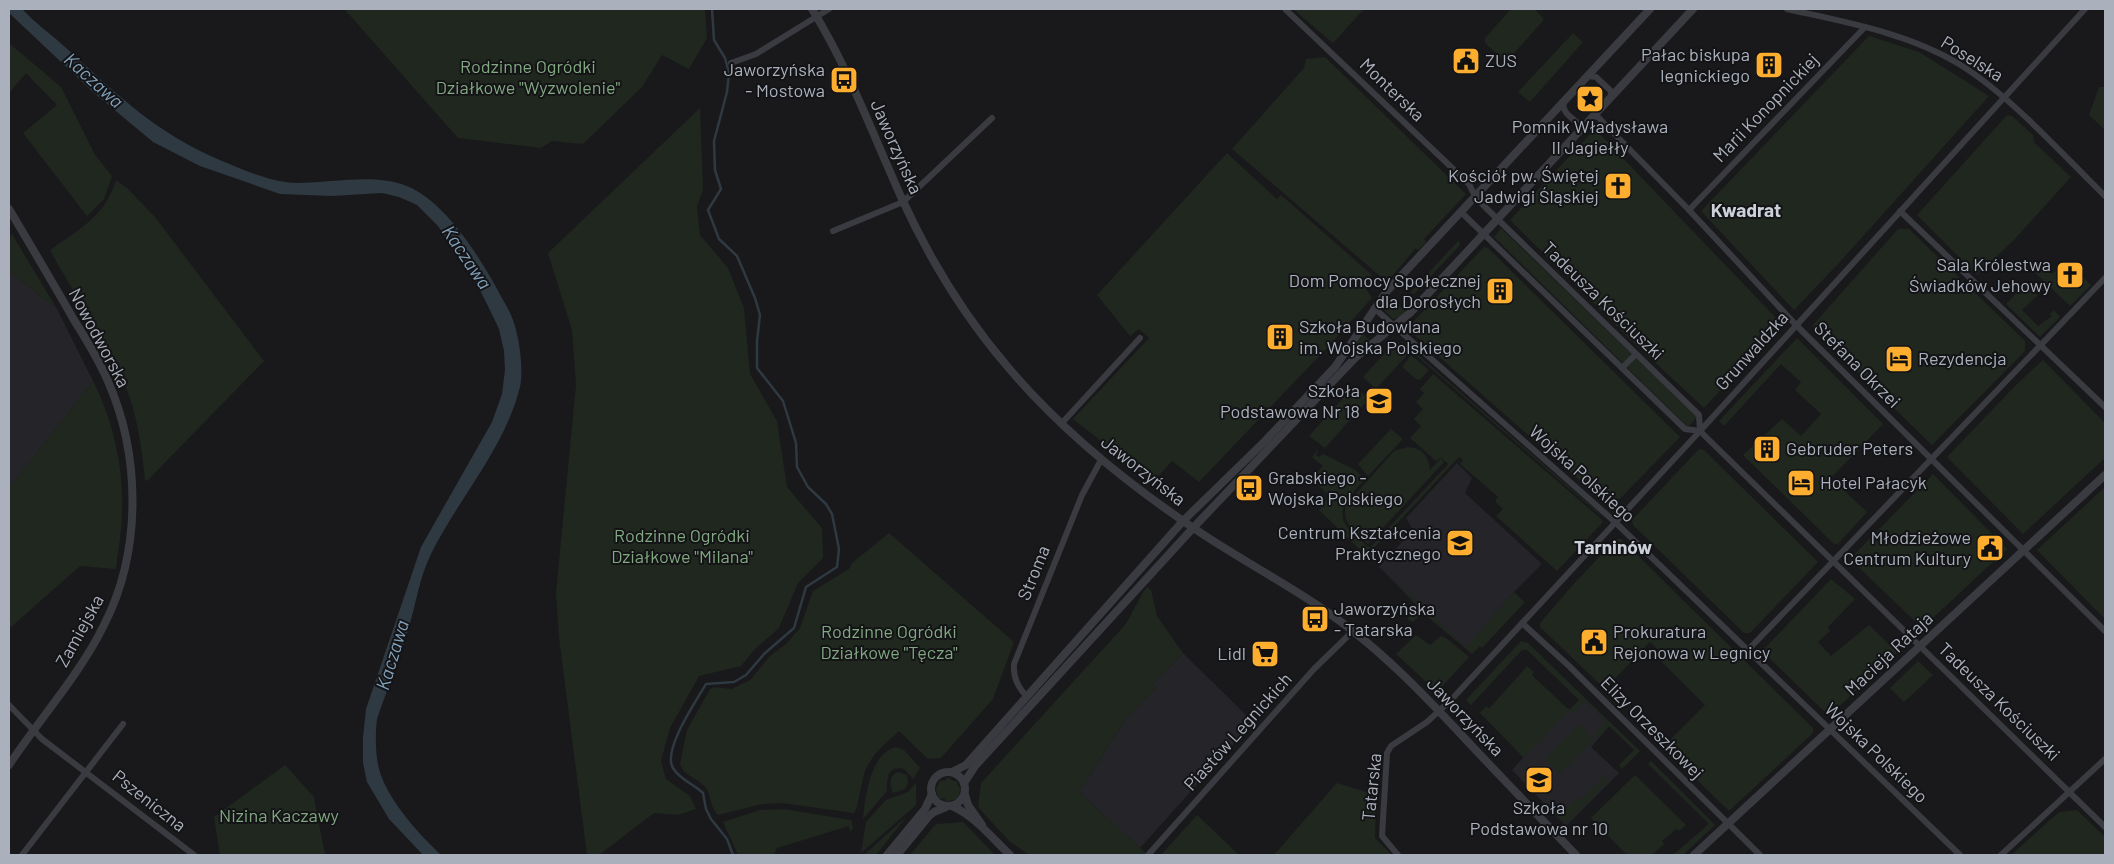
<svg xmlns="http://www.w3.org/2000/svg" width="2114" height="864" font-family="Barlow,sans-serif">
	<rect width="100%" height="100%" fill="#19191c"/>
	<g fill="#252529">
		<polygon points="9,271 57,309 93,381 9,488"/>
		<polygon points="1457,463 1472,478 1465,493 1542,564 1514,592 1466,648 1379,567 1413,530 1406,518"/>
		<polygon points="1183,653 1253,722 1140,848 1079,792 1126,719 1155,689 1152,685"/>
		<polygon points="1585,699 1610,725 1591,747 1619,773 1566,826 1512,770 1568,708 1572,711"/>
	</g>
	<g fill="#1f271f">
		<polygon points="347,9 705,9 707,38 689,69 662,55 642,87 583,144 552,141 541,148 458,138 346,11"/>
		<polygon points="1293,9 1364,9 1333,43"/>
		<polygon points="1511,9 1534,9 1543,18 1543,21 1506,62 1485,43 1485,38"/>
		<polygon points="1573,33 1583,42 1530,102 1518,92"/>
		<polygon points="1869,36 1919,52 1989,96 1838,264 1794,310 1701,211"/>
		<polygon points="9,43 61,87 95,155 112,176 104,199 87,216 23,133 57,105 26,73 9,93"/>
		<polygon points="1325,57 1466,194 1424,239 1426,242 1418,250 1416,248 1387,282 1232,149 1304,68 1306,59"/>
		<polygon points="2099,87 2105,87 2105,130 2089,115"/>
		<polygon points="700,108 703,190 697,206 700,235 728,268 744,308 750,374 777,421 787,487 822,528 823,558 798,583 779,628 755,649 741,666 699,676 670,728 661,761 666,779 690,796 696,809 678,815 654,813 599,855 587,855 559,637 556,593 576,385 572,330 548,253"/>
		<polygon points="2007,115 2012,116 2033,135 2034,142 2071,177 2013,241 1977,275 1917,215"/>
		<polygon points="1595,129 1779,321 1779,327 1704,408 1633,342 1510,220"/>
		<polygon points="1227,153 1277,199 1281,195 1372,275 1363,284 1372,298 1325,350 1199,482 1172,461 1153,482 1073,419 1149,338 1139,329 1130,336 1097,295"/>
		<path d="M116,180L127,188L155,217L264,361L147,481L145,480C142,449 137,412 124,383C105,337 74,295 50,250C79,229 105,217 116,180Z"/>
		<polygon points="1501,228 1697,417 1688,427 1494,237"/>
		<polygon points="1898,229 1909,229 2025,341 2025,351 1932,445 1813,329 1813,325"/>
		<polygon points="12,234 57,309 9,271 9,239"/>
		<polygon points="1459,240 1460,245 1414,294 1410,293"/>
		<polygon points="1484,247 1488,248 1680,437 1611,508 1411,332 1411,324"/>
		<polygon points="2039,261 2052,274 2055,271 2074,289 2084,278 2091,285 2070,306 2031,269"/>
		<polygon points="2026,283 2038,295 2022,310 2038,326 2052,316 2050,314 2054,310 2060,317 2040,337 2006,304"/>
		<polygon points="1388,295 1406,312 1400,318 1393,319 1383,309 1382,304"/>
		<polygon points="1362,333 1371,341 1350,357 1348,355"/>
		<polygon points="1797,338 1883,424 1831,478 1867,512 1838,544 1834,544 1743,455 1782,419 1801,436 1821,414 1795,390 1801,382 1781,364 1724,426 1719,421"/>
		<polygon points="1402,341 1598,512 1602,517 1402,343"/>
		<polygon points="1398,343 1409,353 1376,389 1363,377 1393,344"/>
		<polygon points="1411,355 1429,370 1420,380 1416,379 1402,367"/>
		<polygon points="2043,360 2105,423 2105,458 2023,534 1947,457 2016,385"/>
		<path d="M1433,374L1600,518L1603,522L1557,571L1496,516L1503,509L1495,501L1498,497L1460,464L1463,460L1459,457L1373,549L1379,567L1466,647L1514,592L1525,602L1482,648L1480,646L1472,654L1423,613L1413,622L1407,619L1418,607L1368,555L1358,548L1319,510L1330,496L1311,479L1323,466L1312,457L1317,451L1304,440L1318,451L1316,455L1319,457L1323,454L1355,470L1365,479C1335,511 1333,520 1370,548L1448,464L1441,457L1436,461L1410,438L1421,426L1414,419L1423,409L1416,402L1424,393L1420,389Z"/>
		<path d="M93,381C113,420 124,468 122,512C122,531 118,550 116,569L80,566L11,627L9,625V488Z"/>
		<polygon points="1354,386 1366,397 1364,399 1367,401 1325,448 1309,436"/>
		<polygon points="1391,429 1402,438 1402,440 1368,476 1358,464"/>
		<path d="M1408,447C1422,448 1429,456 1430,470L1441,458L1444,462L1368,544C1356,533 1341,523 1346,505L1394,451Z"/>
		<polygon points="1699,449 1704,450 1818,562 1750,633 1744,633 1633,525 1632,520"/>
		<polygon points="1933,474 2007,549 1922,628 1850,559"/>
		<polygon points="2105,487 2105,619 2037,550"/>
		<path d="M889,533L1014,642L993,699L941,758L928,759L899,731C887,742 873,753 866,769C861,779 859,808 854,813L782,803L762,804L718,815C708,804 712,793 704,786C697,778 683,775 680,764L687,730L710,689L714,687L732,689L750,680L770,656L786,644L800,628L813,591L849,569L852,563Z"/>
		<polygon points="1616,539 1621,539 1813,728 1813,733 1729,811 1663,747 1705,705 1660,660 1664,655 1650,642 1605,689 1540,627 1540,623 1570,588"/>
		<polygon points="1831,579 1855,599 1828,627 1830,631 1818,642 1831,656 1869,625 1897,652 1829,716 1764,653 1765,648"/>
		<path d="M1147,587L1151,590L1157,616L1183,653L1152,685L1156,688L1126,719L1079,792L1148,855H1029L1009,841L978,807L981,783L1125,625C1133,613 1138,599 1147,587Z"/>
		<polygon points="1416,635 1430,645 1441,636 1446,638 1469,657 1437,692 1396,654"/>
		<polygon points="1521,641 1528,643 1640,751 1622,769 1619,765 1634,750 1609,726 1597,737 1595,733 1606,721 1585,701 1573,713 1569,711 1524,758 1480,713 1486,706 1489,709 1527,666 1534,672 1532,675 1569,710 1579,700 1527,650 1522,650 1471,705 1466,700"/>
		<polygon points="1918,661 1933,675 1904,702 1890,688"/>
		<polygon points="1579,724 1594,739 1560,774 1545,759"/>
		<path d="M896,747L904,750L920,768L913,779L904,769C887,765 887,779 887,791L863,819C865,798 870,753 896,747Z"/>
		<polygon points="1651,761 1715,825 1683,855 1673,855 1709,824 1648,764"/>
		<polygon points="285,765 314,797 325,855 220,855 214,817"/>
		<path d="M898,772L907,775L908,784L905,789L893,793C889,785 889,775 898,772Z"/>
		<polygon points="1604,775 1609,780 1566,824 1551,810 1560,801 1567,808 1576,798 1582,799"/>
		<polygon points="1635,775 1686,825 1679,831 1676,829 1662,841 1664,844 1652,855 1627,855 1591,818"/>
		<polygon points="948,777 953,781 957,781 958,786 961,789 957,799 946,802 945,799 938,798 936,789 940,781 946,780"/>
		<polygon points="916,783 916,805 861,853 866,822 886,800 908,792"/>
		<polygon points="1337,783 1376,795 1375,838 1392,855 1274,855"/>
		<polygon points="783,809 851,820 853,828 850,832 849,826 777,848 774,855 738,855 723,822 760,810"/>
		<polygon points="2077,810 2105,837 2105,855 2011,855 2059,812"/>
		<polygon points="1197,815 1239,855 1161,855"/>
		<polygon points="907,816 876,855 864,855 906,817"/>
		<polygon points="963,822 995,855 910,855 936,824"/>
	</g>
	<path fill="#2e3941" d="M9,9H22C35,23 51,34 65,47C117,94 155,133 222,161C244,170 272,183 297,183C333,183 373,173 407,186C444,201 477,253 496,287C501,297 507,306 511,315C519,333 524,368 520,387C505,448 458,499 431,554C419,578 416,605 408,630C399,660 387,690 377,719C375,737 375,761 382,778C394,807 419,834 441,855H423L389,819L367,782L363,763V737L366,709L421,547L492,422L502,394L505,370L504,351L499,329L486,302L475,281L438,226L417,205L399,197L382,193L332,196L280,194L200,166L153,142L93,92L9,13Z"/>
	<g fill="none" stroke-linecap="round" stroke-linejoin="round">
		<path stroke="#2e3941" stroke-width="2.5" d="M712,9L714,40L725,58L729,73L727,92L714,141L715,170L721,189L708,210L719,239L737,256L755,298L760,315L757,341V368L783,401L796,443L797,467L808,487L826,504L832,514L839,549L837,567L806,587L794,628L764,654L746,675L734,682L706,684C697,700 662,750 673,768C680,780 694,784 703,793L706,809L711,819L727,839L733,855"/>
		<g stroke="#3a3b41" stroke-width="6">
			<polyline points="1285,9 1469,184 1475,196 1483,205 1699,415 1700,431"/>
			<path d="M1787,9C1845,22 1908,33 1959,64C2011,96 2061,153 2105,196"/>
			<polyline points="731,63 756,54 829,9"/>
			<polyline points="1588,76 1596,77 1611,91 1611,97"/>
			<path d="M1564,102C1561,112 1572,118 1579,124H1586"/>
			<polyline points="1595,114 1689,210 1796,325 2105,631"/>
			<polyline points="1689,210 1865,27"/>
			<polyline points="1900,211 2105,407"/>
			<polyline points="1461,212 1685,429 1700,431 1707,438 2105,827"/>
			<polyline points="833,231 903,202 992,118"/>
			<polyline points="1374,308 1615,522 1960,855"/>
			<polyline points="1622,368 1636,354"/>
			<polyline points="1061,424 1140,338"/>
			<polyline points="1522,623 1569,666 1760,855"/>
			<polyline points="1748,650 2105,278"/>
			<path d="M1027,697C1018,687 1013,678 1014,664L1082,495L1101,460"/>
			<polyline points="9,705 42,739 194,855"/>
			<polyline points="22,855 123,724"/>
			<polyline points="1148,855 1314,669 1353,631"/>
			<polyline points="1398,855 1382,836 1387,753 1391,746 1427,722 1451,700 1700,431 2085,9"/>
			<polyline points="2001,855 2105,759"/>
		</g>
		<g stroke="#3a3b41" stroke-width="8">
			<path d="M812,9C849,69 873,135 902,199C929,258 965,317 1007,366C1060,429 1124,481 1192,527C1243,562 1300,590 1349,628C1388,658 1422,693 1455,728C1495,771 1536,813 1576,855"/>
			<path d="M9,209C31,246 53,283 74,320C86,339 98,359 107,379C141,455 142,551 104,625C79,676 40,718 9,765"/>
			<circle cx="948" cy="789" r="17"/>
			<polyline points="952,772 966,765 1183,521 1265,441 1335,367 1387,291 1650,9"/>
			<polyline points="964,783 975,766 1193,528 1355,358 1410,313 1693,9"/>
			<polyline points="965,795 968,805 982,825"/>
			<path d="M952,806C975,816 992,838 1010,855"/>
			<polyline points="887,855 925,809 932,794"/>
			<polyline points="897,855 929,816 934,812 946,807"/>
			<polyline points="1694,855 2105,475"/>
		</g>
	</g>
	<defs>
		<symbol id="civic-square" viewBox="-11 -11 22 22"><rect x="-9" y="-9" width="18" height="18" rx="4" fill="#feae2f" stroke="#141417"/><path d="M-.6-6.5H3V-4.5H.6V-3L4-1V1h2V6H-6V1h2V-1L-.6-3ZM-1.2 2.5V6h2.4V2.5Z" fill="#111"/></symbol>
		<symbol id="building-square" viewBox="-11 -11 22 22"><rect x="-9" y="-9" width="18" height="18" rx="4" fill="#feae2f" stroke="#141417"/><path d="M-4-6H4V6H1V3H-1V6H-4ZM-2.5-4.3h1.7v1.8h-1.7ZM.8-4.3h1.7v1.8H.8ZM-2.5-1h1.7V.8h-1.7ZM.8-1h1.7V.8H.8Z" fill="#111"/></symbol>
		<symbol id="bus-square" viewBox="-11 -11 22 22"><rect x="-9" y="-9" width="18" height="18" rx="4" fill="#feae2f" stroke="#141417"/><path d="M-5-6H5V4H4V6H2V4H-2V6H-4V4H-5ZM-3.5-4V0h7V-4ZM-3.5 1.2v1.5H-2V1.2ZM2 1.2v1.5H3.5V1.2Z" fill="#111"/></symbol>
		<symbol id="sight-square" viewBox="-11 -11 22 22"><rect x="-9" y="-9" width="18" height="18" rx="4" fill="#feae2f" stroke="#141417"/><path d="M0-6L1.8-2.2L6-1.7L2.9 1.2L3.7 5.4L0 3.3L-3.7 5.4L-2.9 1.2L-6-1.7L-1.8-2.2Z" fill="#111"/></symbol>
		<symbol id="church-square" viewBox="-11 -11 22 22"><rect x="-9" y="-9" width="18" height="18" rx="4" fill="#feae2f" stroke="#141417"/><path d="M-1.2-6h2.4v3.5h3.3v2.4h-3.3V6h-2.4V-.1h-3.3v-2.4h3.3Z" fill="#111"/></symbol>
		<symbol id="hotel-square" viewBox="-11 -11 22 22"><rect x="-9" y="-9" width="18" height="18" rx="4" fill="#feae2f" stroke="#141417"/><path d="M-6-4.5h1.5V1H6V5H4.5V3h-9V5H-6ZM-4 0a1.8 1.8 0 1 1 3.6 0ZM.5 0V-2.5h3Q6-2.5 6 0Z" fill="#111"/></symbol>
		<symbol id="school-square" viewBox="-11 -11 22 22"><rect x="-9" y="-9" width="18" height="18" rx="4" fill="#feae2f" stroke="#141417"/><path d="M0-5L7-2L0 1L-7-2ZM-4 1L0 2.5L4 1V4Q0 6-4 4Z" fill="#111"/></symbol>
		<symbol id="supermarket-square" viewBox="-11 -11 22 22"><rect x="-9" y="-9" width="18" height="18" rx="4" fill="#feae2f" stroke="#141417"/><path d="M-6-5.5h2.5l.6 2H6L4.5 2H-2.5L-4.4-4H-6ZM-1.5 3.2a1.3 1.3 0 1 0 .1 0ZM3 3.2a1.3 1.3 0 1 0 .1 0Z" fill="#111"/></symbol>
	</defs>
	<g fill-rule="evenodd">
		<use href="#civic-square" x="1450" y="45" width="32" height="32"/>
		<use href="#building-square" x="1753" y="49" width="32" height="32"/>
		<use href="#bus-square" x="828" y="64" width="32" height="32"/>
		<use href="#sight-square" x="1574" y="83" width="32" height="32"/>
		<use href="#church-square" x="1602" y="170" width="32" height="32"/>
		<use href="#church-square" x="2054" y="259" width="32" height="32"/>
		<use href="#building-square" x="1484" y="275" width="32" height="32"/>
		<use href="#building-square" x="1264" y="321" width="32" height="32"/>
		<use href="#hotel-square" x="1883" y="343" width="32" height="32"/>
		<use href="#school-square" x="1363" y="385" width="32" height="32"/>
		<use href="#building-square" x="1751" y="433" width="32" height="32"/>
		<use href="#hotel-square" x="1785" y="467" width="32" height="32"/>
		<use href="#bus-square" x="1233" y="472" width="32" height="32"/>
		<use href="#school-square" x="1444" y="527" width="32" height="32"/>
		<use href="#civic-square" x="1974" y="532" width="32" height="32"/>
		<use href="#bus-square" x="1299" y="603" width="32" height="32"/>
		<use href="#civic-square" x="1578" y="626" width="32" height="32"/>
		<use href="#supermarket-square" x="1249" y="638" width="32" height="32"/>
		<use href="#school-square" x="1523" y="764" width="32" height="32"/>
	</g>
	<g text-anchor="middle" stroke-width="4" stroke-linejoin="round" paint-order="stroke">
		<g font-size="18" fill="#abb1bc" stroke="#141417" text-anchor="end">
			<text x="1750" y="61">Pałac biskupa<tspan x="1750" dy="21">legnickiego</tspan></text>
			<text x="1485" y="67" text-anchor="start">ZUS</text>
			<text x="825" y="76">Jaworzyńska<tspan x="825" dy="21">- Mostowa</tspan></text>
			<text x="1590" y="133" text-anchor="middle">Pomnik Władysława<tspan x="1590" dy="21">II Jagiełły</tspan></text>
			<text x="1599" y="182">Kościół pw. Świętej<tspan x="1599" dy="21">Jadwigi Śląskiej</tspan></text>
			<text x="2051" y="271">Sala Królestwa<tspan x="2051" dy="21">Świadków Jehowy</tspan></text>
			<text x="1481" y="287">Dom Pomocy Społecznej<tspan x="1481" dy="21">dla Dorosłych</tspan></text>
			<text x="1299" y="333" text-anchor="start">Szkoła Budowlana<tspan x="1299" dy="21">im. Wojska Polskiego</tspan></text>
			<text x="1918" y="365" text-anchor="start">Rezydencja</text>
			<text x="1360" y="397">Szkoła<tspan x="1360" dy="21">Podstawowa Nr 18</tspan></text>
			<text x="1786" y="455" text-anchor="start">Gebruder Peters</text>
			<text x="1268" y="484" text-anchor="start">Grabskiego -<tspan x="1268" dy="21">Wojska Polskiego</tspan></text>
			<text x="1820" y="489" text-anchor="start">Hotel Pałacyk</text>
			<text x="1441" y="539">Centrum Kształcenia<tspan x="1441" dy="21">Praktycznego</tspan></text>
			<text x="1971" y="544">Młodzieżowe<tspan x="1971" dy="21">Centrum Kultury</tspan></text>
			<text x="1334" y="615" text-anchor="start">Jaworzyńska<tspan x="1334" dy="21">- Tatarska</tspan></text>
			<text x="1613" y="638" text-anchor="start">Prokuratura<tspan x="1613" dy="21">Rejonowa w Legnicy</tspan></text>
			<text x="1246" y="660">Lidl</text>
			<text x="1539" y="814" text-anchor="middle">Szkoła<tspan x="1539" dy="21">Podstawowa nr 10</tspan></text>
		</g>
		<g font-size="18" fill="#abb1bc" stroke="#141417">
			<text transform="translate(1972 59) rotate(32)" y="6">Poselska</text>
			<text transform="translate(1392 90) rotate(44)" y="6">Monterska</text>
			<text transform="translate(1766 108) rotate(-46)" y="6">Marii Konopnickiej</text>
			<text transform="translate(896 147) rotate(66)" y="6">Jaworzyńska</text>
			<text transform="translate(1603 301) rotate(44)" y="6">Tadeusza Kościuszki</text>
			<text transform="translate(99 338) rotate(62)" y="6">Nowodworska</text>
			<text transform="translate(1752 351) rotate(-48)" y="6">Grunwaldzka</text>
			<text transform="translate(1857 365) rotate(45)" y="6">Stefana Okrzei</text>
			<text transform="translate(1143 471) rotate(38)" y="6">Jaworzyńska</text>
			<text transform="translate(1582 474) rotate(42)" y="6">Wojska Polskiego</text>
			<text transform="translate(1034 573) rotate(-68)" y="6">Stroma</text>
			<text transform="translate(80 631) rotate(-61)" y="6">Zamiejska</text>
			<text transform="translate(1889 654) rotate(-43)" y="6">Macieja Rataja</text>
			<text transform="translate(1999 702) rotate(44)" y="6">Tadeusza Kościuszki</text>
			<text transform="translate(1465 717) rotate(46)" y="6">Jaworzyńska</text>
			<text transform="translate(1652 728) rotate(45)" y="6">Elizy Orzeszkowej</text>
			<text transform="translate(1238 732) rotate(-48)" y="6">Piastów Legnickich</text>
			<text transform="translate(1876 753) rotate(44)" y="6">Wojska Polskiego</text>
			<text transform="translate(1372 787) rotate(-84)" y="6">Tatarska</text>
			<text transform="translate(149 801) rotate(38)" y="6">Pszeniczna</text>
		</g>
		<g font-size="18" fill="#81a881" stroke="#141417">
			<text x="528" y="73">Rodzinne Ogródki<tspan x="528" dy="21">Działkowe "Wyzwolenie"</tspan></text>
			<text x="682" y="542">Rodzinne Ogródki<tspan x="682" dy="21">Działkowe "Milana"</tspan></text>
			<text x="889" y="638">Rodzinne Ogródki<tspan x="889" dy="21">Działkowe "Tęcza"</tspan></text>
			<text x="279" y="822">Nizina Kaczawy</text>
		</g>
		<g font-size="19" font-style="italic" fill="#80a1b9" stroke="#141417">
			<text transform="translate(94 80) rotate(42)" y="7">Kaczawa</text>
			<text transform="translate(467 257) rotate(56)" y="7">Kaczawa</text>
			<text transform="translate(392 655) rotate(-73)" y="7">Kaczawa</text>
		</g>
		<g font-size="19" font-weight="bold" fill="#ccd0d8" stroke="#141417">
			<text x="1746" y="217">Kwadrat</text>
			<text x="1613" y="554">Tarninów</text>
		</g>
	</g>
	<rect width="2114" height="864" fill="none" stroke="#abb1bc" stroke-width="20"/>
</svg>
